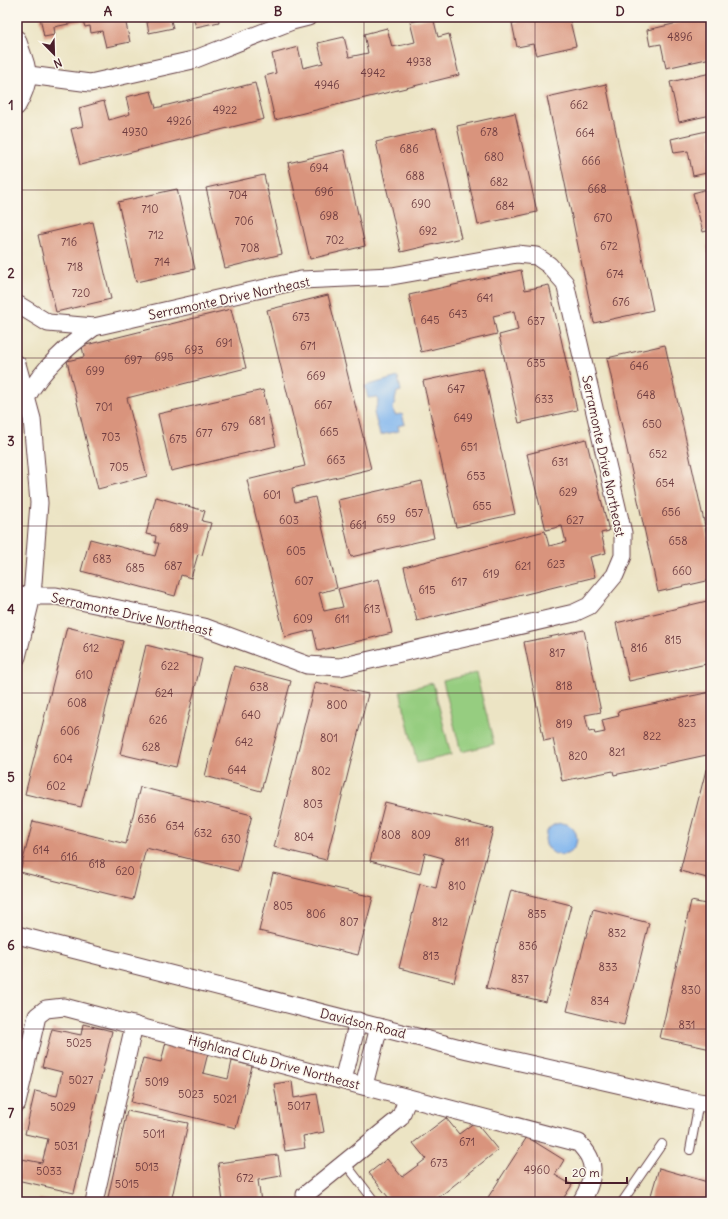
<svg xmlns="http://www.w3.org/2000/svg" width="728" height="1219" font-family="Delius,sans-serif">
	<rect width="100%" height="100%" fill="#fbf7ec"/>
	<filter id="ink" filterUnits="userSpaceOnUse"><feTurbulence type="fractalNoise" baseFrequency=".025" numOctaves="2"/><feDisplacementMap in="SourceGraphic" scale="8" xChannelSelector="R" yChannelSelector="G"/><feConvolveMatrix kernelMatrix="1 2 1 2 8 2 1 2 1" color-interpolation-filters="sRGB"/></filter>
	<filter id="wash" filterUnits="userSpaceOnUse"><feTurbulence type="fractalNoise" baseFrequency=".012" numOctaves="4" result="noise"/><feDisplacementMap in="SourceGraphic" scale="16" xChannelSelector="R" yChannelSelector="G"/><feGaussianBlur stdDeviation="0.9" result="paint"/><feColorMatrix in="noise" values="0 0 0 0 0 0 0 0 0 0 0 0 0 0 0 0 0 1.4 0 .05"/><feComposite in="paint" operator="in"/></filter>
	<g filter="url(#wash)">
		<rect width="100%" height="100%" fill="#ece4c4"/>
		<g fill="#96cd80" stroke="#707656">
			<polygon points="476,673 494,744 461,752 443,681"/>
			<polygon points="433,683 451,755 417,763 400,691"/>
		</g>
		<g fill="#7eb4ed" stroke="#646a8c">
			<polygon points="398,377 401,391 397,392 393,409 395,415 402,414 405,424 398,426 399,431 380,435 374,413 378,402 377,397 368,398 365,386"/>
			<circle cx="561" cy="839" r="16"/>
		</g>
		<g id="blocks">
			<g fill="#d9947d">
				<polygon points="40,17 130,17 125,19 130,42 106,47 102,31 91,33 90,26 85,27 83,21 54,27 55,35 44,37"/>
				<polygon points="146,17 170,17 173,28 149,33"/>
				<polygon points="193,17 218,17 219,22 196,27"/>
				<polygon points="433,17 438,37 449,34 459,75 275,120 265,76 276,73 272,54 298,47 303,68 323,63 318,43 344,37 349,57 368,53 364,34 387,28 392,47 403,45 415,42 410,22"/>
				<polygon points="527,17 569,17 576,46 536,55 533,44 517,47 512,23 527,20"/>
				<polygon points="704,17 710,17 711,21 711,58 666,68 661,44 650,46 647,30"/>
				<polygon points="711,73 711,115 679,122 670,82"/>
				<polygon points="255,83 264,119 80,165 71,129 83,126 79,108 104,101 109,120 130,114 126,97 151,91 156,108"/>
				<polygon points="606,84 653,310 594,323 547,97"/>
				<polygon points="515,113 537,212 478,225 457,126"/>
				<polygon points="436,128 461,238 401,252 376,142"/>
				<polygon points="711,130 711,172 693,176 688,151 674,153 671,139"/>
				<polygon points="344,150 365,246 310,259 288,163"/>
				<polygon points="264,175 282,254 225,268 206,188"/>
				<polygon points="711,188 711,230 703,232 693,193"/>
				<polygon points="177,189 195,269 136,282 118,202"/>
				<polygon points="93,222 111,299 56,312 38,235"/>
				<polygon points="711,245 711,259 710,259 707,246"/>
				<polygon points="521,270 525,290 549,285 577,410 519,423 499,335 518,330 514,311 493,316 497,334 421,352 409,295"/>
				<polygon points="328,295 371,469 292,488 295,502 315,497 337,588 319,593 324,611 343,607 338,589 379,579 392,633 318,651 313,630 285,637 247,480 305,466 267,310"/>
				<polygon points="231,309 246,368 127,398 147,476 98,489 67,361 84,357 82,346"/>
				<polygon points="665,345 711,553 711,580 658,592 607,358"/>
				<polygon points="483,368 515,514 456,527 423,381"/>
				<polygon points="263,390 276,446 171,471 158,414"/>
				<polygon points="586,439 609,531 601,533 606,553 590,557 595,577 417,621 404,567 545,531 549,546 566,542 562,526 546,530 527,454"/>
				<polygon points="422,481 434,538 351,557 338,500"/>
				<polygon points="156,497 205,511 202,521 211,523 202,555 198,554 191,578 181,575 175,596 81,571 90,539 155,556 159,543 155,543 156,536 146,534"/>
				<polygon points="711,600 711,663 629,681 616,623"/>
				<polygon points="67,627 123,641 81,807 25,794"/>
				<polygon points="584,630 601,712 585,715 589,732 594,731 595,734 605,732 602,720 619,716 618,711 711,692 711,754 614,775 613,771 562,781 553,739 544,741 524,642"/>
				<polygon points="146,645 202,659 176,767 120,754"/>
				<polygon points="234,666 291,681 261,791 205,776"/>
				<polygon points="315,682 368,694 326,860 274,847"/>
				<polygon points="706,770 711,771 711,879 680,871"/>
				<polygon points="140,787 252,815 238,871 146,848 133,900 20,872 33,821 126,844"/>
				<polygon points="385,802 493,829 454,982 399,968 420,884 436,888 443,858 425,853 420,874 370,861"/>
				<polygon points="273,873 373,897 358,955 259,931"/>
				<polygon points="511,890 571,905 546,1002 486,988"/>
				<polygon points="691,901 711,905 711,1049 660,1038"/>
				<polygon points="593,909 649,923 624,1025 567,1011"/>
				<polygon points="83,1024 112,1031 74,1193 17,1180 22,1159 42,1163 48,1139 25,1134 35,1091 57,1096 62,1072 42,1067 52,1029 81,1035"/>
				<polygon points="166,1042 208,1053 203,1073 228,1079 232,1061 252,1066 236,1128 131,1102 143,1058 161,1062"/>
				<polygon points="292,1081 294,1098 317,1094 324,1132 303,1136 305,1148 285,1151 274,1084"/>
				<polygon points="127,1111 188,1123 171,1202 107,1202"/>
				<polygon points="446,1118 459,1134 475,1122 498,1150 433,1202 392,1202 369,1173 387,1159 402,1177 426,1159 413,1143"/>
				<polygon points="527,1137 564,1160 555,1175 572,1185 561,1202 485,1202"/>
				<polygon points="278,1155 281,1176 258,1180 261,1202 223,1202 218,1163"/>
				<polygon points="659,1168 711,1183 711,1202 649,1202"/>
				<polygon points="39,1199 50,1201 50,1202 39,1202"/>
			</g>
		</g>
	</g>
	<g filter="url(#ink)">
		<use href="#blocks" fill-opacity="0" stroke="#623d42" stroke-width="1"/>
		<g fill="none" stroke-linecap="round" stroke-linejoin="round">
			<defs>
				<g id="lane">
					<polyline points="690,1150 699,1102"/>
					<polyline points="345,1163 375,1202"/>
					<polyline points="622,1202 662,1144"/>
				</g>
				<g id="street">
					<path d="M17,39C27,69 34,76 17,106"/>
					<polyline points="29,75 90,83 193,60 292,21 308,17"/>
					<polyline points="17,304 48,323 94,327 301,280 392,276 517,254 536,256 549,265 565,283 623,533 623,556 615,575 589,606 574,613 340,667 307,665 204,627 143,614 56,596 17,596"/>
					<polyline points="17,364 32,419 39,503 32,596 17,657"/>
					<path d="M26,398C43,368 67,347 94,327"/>
					<polyline points="17,935 468,1050 687,1100 711,1104"/>
					<polyline points="343,1080 358,1021"/>
					<polyline points="364,1085 379,1027"/>
					<path d="M17,1103L37,1016L46,1009L64,1007L579,1143C582,1147 588,1153 590,1159C596,1172 588,1191 581,1202"/>
					<polyline points="94,1202 134,1025"/>
					<polyline points="305,1202 305,1195 400,1118 408,1098"/>
				</g>
			</defs>
			<use href="#lane" stroke="#623d42" stroke-width="10"/>
			<use href="#street" stroke="#623d42" stroke-width="19"/>
			<use href="#lane" stroke="#fff" stroke-width="8"/>
			<use href="#street" stroke="#fff" stroke-width="17"/>
		</g>
	</g>
	<path fill="none" stroke="#4a1f2b" stroke-width="1" stroke-opacity="0.55" d="M193,17V1202M364,17V1202M535,17V1202M17,190H711M17,358H711M17,526H711M17,693H711M17,861H711M17,1029H711"/>
	<g text-anchor="middle" stroke-width="3" stroke-linejoin="round" paint-order="stroke">
		<g font-size="11" fill="#6e3c40">
			<text x="680" y="41">4896</text>
			<text x="419" y="66">4938</text>
			<text x="373" y="77">4942</text>
			<text x="327" y="89">4946</text>
			<text x="579" y="109">662</text>
			<text x="225" y="114">4922</text>
			<text x="179" y="125">4926</text>
			<text x="135" y="136">4930</text>
			<text x="489" y="136">678</text>
			<text x="585" y="137">664</text>
			<text x="409" y="153">686</text>
			<text x="494" y="161">680</text>
			<text x="591" y="165">666</text>
			<text x="319" y="172">694</text>
			<text x="415" y="180">688</text>
			<text x="499" y="186">682</text>
			<text x="597" y="193">668</text>
			<text x="324" y="196">696</text>
			<text x="238" y="199">704</text>
			<text x="421" y="208">690</text>
			<text x="505" y="210">684</text>
			<text x="150" y="213">710</text>
			<text x="329" y="220">698</text>
			<text x="603" y="222">670</text>
			<text x="244" y="225">706</text>
			<text x="428" y="235">692</text>
			<text x="156" y="239">712</text>
			<text x="335" y="244">702</text>
			<text x="69" y="246">716</text>
			<text x="609" y="250">672</text>
			<text x="250" y="252">708</text>
			<text x="162" y="266">714</text>
			<text x="75" y="271">718</text>
			<text x="615" y="278">674</text>
			<text x="81" y="297">720</text>
			<text x="485" y="302">641</text>
			<text x="621" y="306">676</text>
			<text x="458" y="318">643</text>
			<text x="301" y="321">673</text>
			<text x="430" y="324">645</text>
			<text x="536" y="325">637</text>
			<text x="224" y="347">691</text>
			<text x="308" y="350">671</text>
			<text x="194" y="354">693</text>
			<text x="164" y="361">695</text>
			<text x="133" y="364">697</text>
			<text x="536" y="367">635</text>
			<text x="639" y="370">646</text>
			<text x="95" y="375">699</text>
			<text x="316" y="380">669</text>
			<text x="456" y="393">647</text>
			<text x="646" y="399">648</text>
			<text x="544" y="403">633</text>
			<text x="323" y="409">667</text>
			<text x="104" y="411">701</text>
			<text x="463" y="422">649</text>
			<text x="257" y="425">681</text>
			<text x="652" y="428">650</text>
			<text x="230" y="431">679</text>
			<text x="329" y="436">665</text>
			<text x="204" y="437">677</text>
			<text x="111" y="441">703</text>
			<text x="178" y="443">675</text>
			<text x="469" y="451">651</text>
			<text x="658" y="458">652</text>
			<text x="336" y="464">663</text>
			<text x="560" y="466">631</text>
			<text x="119" y="471">705</text>
			<text x="476" y="480">653</text>
			<text x="665" y="487">654</text>
			<text x="568" y="496">629</text>
			<text x="272" y="499">601</text>
			<text x="482" y="510">655</text>
			<text x="671" y="516">656</text>
			<text x="414" y="517">657</text>
			<text x="386" y="523">659</text>
			<text x="289" y="524">603</text>
			<text x="575" y="524">627</text>
			<text x="358" y="529">661</text>
			<text x="179" y="532">689</text>
			<text x="678" y="545">658</text>
			<text x="296" y="555">605</text>
			<text x="102" y="563">683</text>
			<text x="556" y="568">623</text>
			<text x="173" y="570">687</text>
			<text x="523" y="570">621</text>
			<text x="135" y="572">685</text>
			<text x="682" y="575">660</text>
			<text x="491" y="578">619</text>
			<text x="304" y="585">607</text>
			<text x="459" y="586">617</text>
			<text x="427" y="594">615</text>
			<text x="372" y="613">613</text>
			<text x="303" y="623">609</text>
			<text x="342" y="623">611</text>
			<text x="673" y="644">815</text>
			<text x="91" y="652">612</text>
			<text x="639" y="652">816</text>
			<text x="557" y="657">817</text>
			<text x="170" y="670">622</text>
			<text x="84" y="679">610</text>
			<text x="564" y="690">818</text>
			<text x="259" y="691">638</text>
			<text x="164" y="697">624</text>
			<text x="77" y="707">608</text>
			<text x="337" y="709">800</text>
			<text x="251" y="719">640</text>
			<text x="158" y="724">626</text>
			<text x="687" y="727">823</text>
			<text x="564" y="728">819</text>
			<text x="70" y="735">606</text>
			<text x="652" y="740">822</text>
			<text x="329" y="742">801</text>
			<text x="244" y="746">642</text>
			<text x="151" y="751">628</text>
			<text x="617" y="756">821</text>
			<text x="578" y="760">820</text>
			<text x="63" y="763">604</text>
			<text x="237" y="774">644</text>
			<text x="321" y="775">802</text>
			<text x="56" y="790">602</text>
			<text x="313" y="808">803</text>
			<text x="147" y="823">636</text>
			<text x="175" y="830">634</text>
			<text x="203" y="837">632</text>
			<text x="391" y="839">808</text>
			<text x="421" y="839">809</text>
			<text x="304" y="841">804</text>
			<text x="231" y="843">630</text>
			<text x="462" y="846">811</text>
			<text x="41" y="854">614</text>
			<text x="69" y="861">616</text>
			<text x="97" y="868">618</text>
			<text x="125" y="875">620</text>
			<text x="457" y="890">810</text>
			<text x="283" y="910">805</text>
			<text x="316" y="918">806</text>
			<text x="537" y="918">835</text>
			<text x="349" y="926">807</text>
			<text x="440" y="926">812</text>
			<text x="617" y="937">832</text>
			<text x="528" y="950">836</text>
			<text x="431" y="960">813</text>
			<text x="608" y="971">833</text>
			<text x="520" y="983">837</text>
			<text x="691" y="994">830</text>
			<text x="600" y="1005">834</text>
			<text x="687" y="1029">831</text>
			<text x="79" y="1047">5025</text>
			<text x="81" y="1084">5027</text>
			<text x="157" y="1086">5019</text>
			<text x="191" y="1098">5023</text>
			<text x="225" y="1103">5021</text>
			<text x="299" y="1110">5017</text>
			<text x="63" y="1111">5029</text>
			<text x="154" y="1138">5011</text>
			<text x="467" y="1146">671</text>
			<text x="66" y="1150">5031</text>
			<text x="439" y="1167">673</text>
			<text x="147" y="1171">5013</text>
			<text x="537" y="1174">4960</text>
			<text x="49" y="1175">5033</text>
			<text x="245" y="1182">672</text>
			<text x="127" y="1188">5015</text>
		</g>
		<g font-size="13" fill="#4a1f2b" stroke="#fbf7ec">
			<text transform="translate(229 298) rotate(-12)" y="5">Serramonte Drive Northeast</text>
			<text transform="translate(604 456) rotate(78)" y="5">Serramonte Drive Northeast</text>
			<text transform="translate(132 614) rotate(12)" y="5">Serramonte Drive Northeast</text>
			<text transform="translate(363 1023) rotate(14)" y="5">Davidson Road</text>
			<text transform="translate(274 1062) rotate(15)" y="5">Highland Club Drive Northeast</text>
		</g>
	</g>
	<rect width="728" height="1219" fill="none" stroke="#fbf7ec" stroke-width="44"/>
	<g transform="translate(54 54) rotate(157)" stroke="#fbf7ec" stroke-width="3" paint-order="stroke">
	<path d="M0-3L7 15L0 10L-7 15Z" fill="#4a1f2b"/>
	<text y="-6" font-size="11" font-weight="bold" text-anchor="middle" fill="#4a1f2b">N</text>
	</g>
	<path d="M566 1177v6h61v-6" fill="none" stroke="#4a1f2b" stroke-width="2"/>
	<text x="572" y="1177" font-size="12" fill="#4a1f2b" stroke="#fbf7ec" stroke-width="3" paint-order="stroke">20 m</text>
	<rect x="22" y="22" width="684" height="1175" fill="none" stroke="#4a1f2b" stroke-width="1.5"/>
	<g font-size="13" text-anchor="middle" font-weight="bold" fill="#4a1f2b">
		<text x="108" y="16">A</text>
		<text x="278" y="16">B</text>
		<text x="450" y="16">C</text>
		<text x="620" y="16">D</text>
		<text x="11" y="110">1</text>
		<text x="11" y="278">2</text>
		<text x="11" y="446">3</text>
		<text x="11" y="614">4</text>
		<text x="11" y="782">5</text>
		<text x="11" y="950">6</text>
		<text x="11" y="1118">7</text>
	</g>
</svg>
